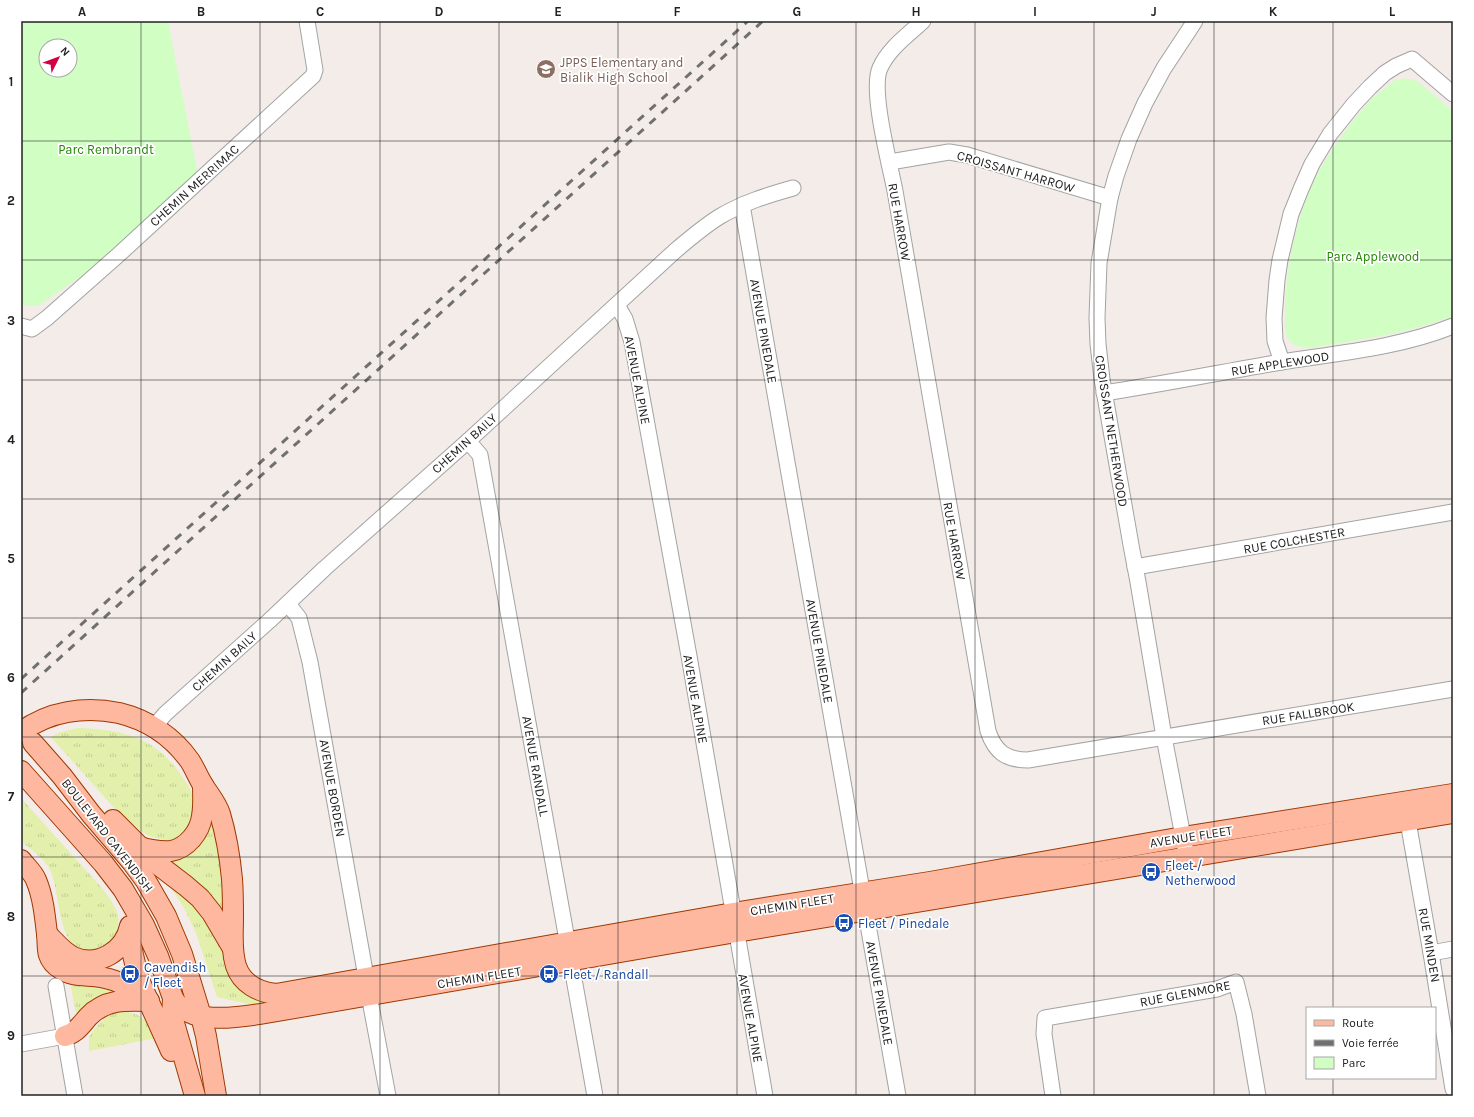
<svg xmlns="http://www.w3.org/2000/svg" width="1474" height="1117" font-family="Karla,sans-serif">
	<defs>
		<pattern id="grass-tufts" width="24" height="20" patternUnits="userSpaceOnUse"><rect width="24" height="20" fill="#e3f0ab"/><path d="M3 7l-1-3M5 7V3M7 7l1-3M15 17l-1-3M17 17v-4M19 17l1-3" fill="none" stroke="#c2ce93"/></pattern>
	</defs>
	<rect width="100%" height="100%" fill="#f3ece8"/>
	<g fill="url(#grass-tufts)">
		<path d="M78,728C129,730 158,738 187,784C193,793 200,807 197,818C195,824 182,837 178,842L166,841L149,836L137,828L114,808L51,737L58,733Z"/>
		<path d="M21,798C41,821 62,843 82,866C92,877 112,897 117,912C122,927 114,946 97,950C53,959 63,889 48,866C41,856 30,849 21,841Z"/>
		<polygon points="211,817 218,847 225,915 166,859"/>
		<polygon points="170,886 188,894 219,935 229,971 285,1002 253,1005 217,997 196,933 184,908"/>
		<polygon points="70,982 85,982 125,992 78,1023"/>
		<path d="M119,1012C142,1012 146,1020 157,1038L89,1051V1037L94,1029L109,1014Z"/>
	</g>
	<g fill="#d1fec3" fill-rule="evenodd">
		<path d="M21,21H168L199,181L130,242L38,306H23L21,303ZM46,46H70V70H46Z"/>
		<path d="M1404,78L1417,81L1453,111V316C1406,334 1357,340 1308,348C1301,347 1294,346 1289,340C1284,332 1285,322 1285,313C1285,268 1298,209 1320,169C1334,146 1350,123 1368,103C1376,94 1387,87 1396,79L1399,80Z"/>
	</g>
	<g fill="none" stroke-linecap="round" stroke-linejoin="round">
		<defs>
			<g id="minor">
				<path d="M923,21C908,35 889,48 880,68C870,90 890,165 895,191L988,731C995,752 1006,760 1028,760L1453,689"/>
				<polyline points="890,162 949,152 967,155 1110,198"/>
				<polyline points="742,205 898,1096"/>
				<polyline points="617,305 625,319 632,342 689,656 765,1096"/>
				<polyline points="21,326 32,329 47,318 116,257 313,76 315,70 307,21"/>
				<polyline points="1282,362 1275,341 1274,318 1277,280 1280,260 1291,214 1301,189 1312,164 1330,134 1354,104 1370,87 1385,73 1396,66 1412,59 1453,94"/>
				<path d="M1104,393C1163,384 1222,372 1281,362C1339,353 1398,348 1453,326"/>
				<polyline points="468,441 480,455 595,1096"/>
				<polyline points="1135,567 1453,512"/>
				<polyline points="288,604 299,618 310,662 366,977"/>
				<path d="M154,727L165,714L269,621L325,568L468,441L675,251C689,239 703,227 719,217C742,203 768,195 793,188"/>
				<polyline points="1406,810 1431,953 1453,1089"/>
				<polyline points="1185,847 1164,737 1138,582 1131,545 1102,379 1098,344 1097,318 1099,263 1110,198 1116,176 1129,139 1145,103 1164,68 1195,21"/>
				<polyline points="1431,953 1453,949"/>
				<polyline points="56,986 75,1096"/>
				<polyline points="369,995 388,1096"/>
				<polyline points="21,1044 65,1036"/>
				<polyline points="1053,1096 1044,1034 1045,1018 1217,989 1236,982 1244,1014 1258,1096"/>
			</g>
			<g id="major">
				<path d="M21,732C49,711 85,706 119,713C148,720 173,737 190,761C195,769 198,777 203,785C209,795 216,802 220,814C226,834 230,858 232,879C233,892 233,905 233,918C233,935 231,950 236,966C242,984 259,992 276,994L733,913L930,882L1183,837L1453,794"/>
				<polyline points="33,743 62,776 91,814 132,862 146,881 166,916 182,954 201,1016 206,1036 216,1096"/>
				<polyline points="21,771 103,863 123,889 144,925 158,956 173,998 172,1016 195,1096"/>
				<polyline points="113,820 156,863 186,886 200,898 212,913 232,947"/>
				<path d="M140,847C150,850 160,852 171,851C187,848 200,832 202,816C204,806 203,795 203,785"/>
				<path d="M21,860C26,867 33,872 36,880C43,896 45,916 47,934C48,941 47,949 49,955C51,961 56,966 61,969C73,978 91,974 105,978C122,981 135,992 149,1001"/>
				<polyline points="129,933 133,955 139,980 171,1051"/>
				<path d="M47,934C55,942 63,952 73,957C98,968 125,951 130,926"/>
				<path d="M173,998C187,1025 235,1018 260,1014L736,932L1453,813"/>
				<path d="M65,1036C76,1033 81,1025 88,1017C105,999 126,1000 149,1001"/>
			</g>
		</defs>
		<use href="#minor" stroke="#a3a3a3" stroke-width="17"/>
		<use href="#major" stroke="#9f3800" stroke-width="22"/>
		<use href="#minor" stroke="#fff" stroke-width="15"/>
		<use href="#major" stroke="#ffb8a0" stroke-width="20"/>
		<g stroke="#707070" stroke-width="3" stroke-dasharray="8 8" stroke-linecap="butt">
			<polyline points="21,679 748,21"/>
			<polyline points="21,693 763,21"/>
		</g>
	</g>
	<path fill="none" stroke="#222" stroke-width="1" stroke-opacity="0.55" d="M141,21V1096M260,21V1096M380,21V1096M499,21V1096M618,21V1096M737,21V1096M856,21V1096M975,21V1096M1094,21V1096M1214,21V1096M1333,21V1008M21,141H1453M21,260H1453M21,380H1453M21,499H1453M21,618H1453M21,737H1453M21,857H1453M21,976H1453M1333,1078V1096"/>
	<defs>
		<symbol id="school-disc" viewBox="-11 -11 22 22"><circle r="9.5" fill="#8d6e63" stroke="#fff"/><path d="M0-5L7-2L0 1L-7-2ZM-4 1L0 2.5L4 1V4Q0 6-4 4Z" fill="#fff"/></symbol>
		<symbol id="bus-disc" viewBox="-11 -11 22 22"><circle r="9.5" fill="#1a4fb4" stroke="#fff"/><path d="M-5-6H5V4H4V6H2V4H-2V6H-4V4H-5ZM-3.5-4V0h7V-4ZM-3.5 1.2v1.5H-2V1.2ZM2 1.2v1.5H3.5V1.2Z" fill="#fff"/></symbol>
	</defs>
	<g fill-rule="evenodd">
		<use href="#school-disc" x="535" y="58" width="22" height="22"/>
		<use href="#bus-disc" x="1140" y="861" width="22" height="22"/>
		<use href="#bus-disc" x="833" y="912" width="22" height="22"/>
		<use href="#bus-disc" x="119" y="963" width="22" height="22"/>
		<use href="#bus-disc" x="538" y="963" width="22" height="22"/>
	</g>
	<g text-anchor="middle" stroke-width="3.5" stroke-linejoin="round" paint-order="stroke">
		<g font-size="13" fill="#785e54" stroke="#fff" text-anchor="start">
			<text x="560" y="67">JPPS Elementary and<tspan x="560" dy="15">Bialik High School</tspan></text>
		</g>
		<g font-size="13" fill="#228703" stroke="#fff">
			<text x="106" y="154">Parc Rembrandt</text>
			<text x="1373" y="261">Parc Applewood</text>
		</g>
		<g font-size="13" fill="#222" stroke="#fff">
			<text transform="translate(1016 171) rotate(16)" y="5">CROISSANT HARROW</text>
			<text transform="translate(194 185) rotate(-42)" y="5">CHEMIN MERRIMAC</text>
			<text transform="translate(900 222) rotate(80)" y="5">RUE HARROW</text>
			<text transform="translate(764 331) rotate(80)" y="5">AVENUE PINEDALE</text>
			<text transform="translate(1280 363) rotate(-9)" y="5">RUE APPLEWOOD</text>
			<text transform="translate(638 380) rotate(79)" y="5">AVENUE ALPINE</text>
			<text transform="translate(1112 431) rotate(81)" y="5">CROISSANT NETHERWOOD</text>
			<text transform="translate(464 443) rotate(-42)" y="5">CHEMIN BAILY</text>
			<text transform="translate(1294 540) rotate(-10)" y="5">RUE COLCHESTER</text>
			<text transform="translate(955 541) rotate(80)" y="5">RUE HARROW</text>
			<text transform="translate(820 651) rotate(80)" y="5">AVENUE PINEDALE</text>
			<text transform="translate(224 661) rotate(-42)" y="5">CHEMIN BAILY</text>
			<text transform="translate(696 699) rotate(80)" y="5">AVENUE ALPINE</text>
			<text transform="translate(1308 713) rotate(-9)" y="5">RUE FALLBROOK</text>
			<text transform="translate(536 766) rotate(80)" y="5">AVENUE RANDALL</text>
			<text transform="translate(333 788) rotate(80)" y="5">AVENUE BORDEN</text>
			<text transform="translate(108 835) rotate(52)" y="5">BOULEVARD CAVENDISH</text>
			<text transform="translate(1191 836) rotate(-9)" y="5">AVENUE FLEET</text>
			<text transform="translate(792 904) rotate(-9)" y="5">CHEMIN FLEET</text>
			<text transform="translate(1430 945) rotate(80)" y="5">RUE MINDEN</text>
			<text transform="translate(479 977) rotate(-9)" y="5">CHEMIN FLEET</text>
			<text transform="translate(880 993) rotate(80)" y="5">AVENUE PINEDALE</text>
			<text transform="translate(1185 993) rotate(-11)" y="5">RUE GLENMORE</text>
			<text transform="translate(751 1018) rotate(80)" y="5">AVENUE ALPINE</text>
		</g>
		<g font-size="13" fill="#164399" stroke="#fff" text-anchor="start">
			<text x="1165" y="870">Fleet /<tspan x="1165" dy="15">Netherwood</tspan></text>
			<text x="858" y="928">Fleet / Pinedale</text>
			<text x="144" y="972">Cavendish<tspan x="144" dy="15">/ Fleet</tspan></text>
			<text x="563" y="979">Fleet / Randall</text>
		</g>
	</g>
	<rect width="1474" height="1117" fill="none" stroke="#ffffff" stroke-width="44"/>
	<rect x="1306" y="1007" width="130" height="72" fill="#ffffff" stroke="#a7a7a7"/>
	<rect x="1314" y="1020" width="20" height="6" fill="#ffb8a0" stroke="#a7a7a7"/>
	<text x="1342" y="1027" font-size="12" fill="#222222">Route</text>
	<rect x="1314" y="1040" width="20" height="6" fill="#707070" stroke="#a7a7a7"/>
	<text x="1342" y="1047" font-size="12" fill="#222222">Voie ferrée</text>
	<rect x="1314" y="1057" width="20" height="12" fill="#d1fec3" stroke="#a7a7a7"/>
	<text x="1342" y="1067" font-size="12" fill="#222222">Parc</text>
	<g transform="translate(58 58) rotate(48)"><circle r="19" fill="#ffffff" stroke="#a7a7a7"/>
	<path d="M0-3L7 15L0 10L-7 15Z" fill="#d30043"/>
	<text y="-6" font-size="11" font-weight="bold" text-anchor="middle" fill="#222222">N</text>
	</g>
	<rect x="22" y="22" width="1430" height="1073" fill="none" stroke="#222" stroke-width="1.5"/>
	<g font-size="13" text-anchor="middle" font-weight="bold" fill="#222">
		<text x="82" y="16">A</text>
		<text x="201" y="16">B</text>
		<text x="320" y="16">C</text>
		<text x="439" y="16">D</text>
		<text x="558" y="16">E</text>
		<text x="677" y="16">F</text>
		<text x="797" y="16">G</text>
		<text x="916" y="16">H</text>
		<text x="1035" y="16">I</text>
		<text x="1154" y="16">J</text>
		<text x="1273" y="16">K</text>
		<text x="1392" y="16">L</text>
		<text x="11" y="86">1</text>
		<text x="11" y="205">2</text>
		<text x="11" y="325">3</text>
		<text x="11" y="444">4</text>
		<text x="11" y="563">5</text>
		<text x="11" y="682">6</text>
		<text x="11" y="801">7</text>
		<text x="11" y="921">8</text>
		<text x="11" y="1040">9</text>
	</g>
</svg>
